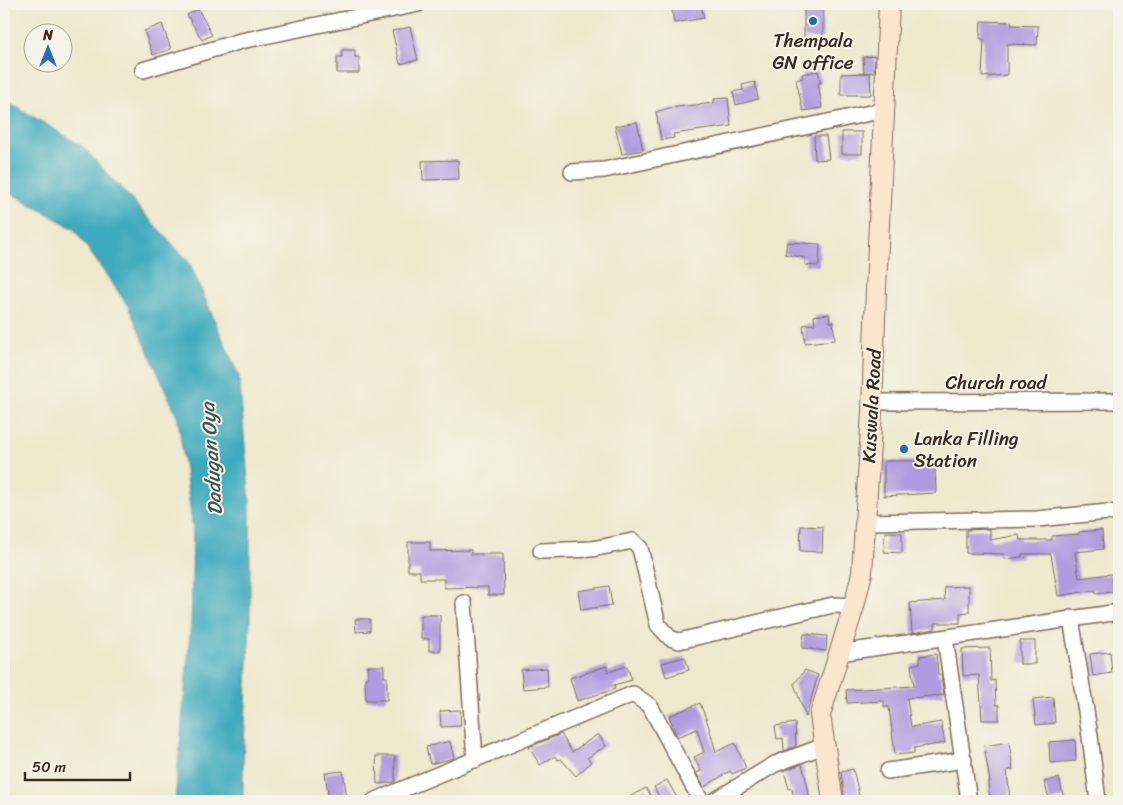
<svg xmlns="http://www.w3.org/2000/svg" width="1123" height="805" font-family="Sriracha,sans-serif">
	<rect width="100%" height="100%" fill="#f7f3e8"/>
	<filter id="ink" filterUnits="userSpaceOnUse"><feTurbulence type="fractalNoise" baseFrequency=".02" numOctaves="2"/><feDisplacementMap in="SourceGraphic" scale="10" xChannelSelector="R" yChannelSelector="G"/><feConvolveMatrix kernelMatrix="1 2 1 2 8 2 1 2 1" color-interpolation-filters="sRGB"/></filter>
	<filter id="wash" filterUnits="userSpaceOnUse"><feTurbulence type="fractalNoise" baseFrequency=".0096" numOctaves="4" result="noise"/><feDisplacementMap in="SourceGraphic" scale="20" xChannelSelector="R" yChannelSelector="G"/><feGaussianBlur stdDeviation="1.12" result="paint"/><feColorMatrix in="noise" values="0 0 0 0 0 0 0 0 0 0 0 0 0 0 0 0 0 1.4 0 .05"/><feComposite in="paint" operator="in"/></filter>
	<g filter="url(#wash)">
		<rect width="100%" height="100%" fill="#eee8cd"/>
		<polygon fill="#3eaabd" stroke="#3c6a6e" points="4,99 82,146 189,262 239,376 250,503 250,622 243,765 243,801 175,801 191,622 193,530 178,418 128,306 74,229 4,189"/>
		<g id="blocks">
			<g fill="#b19be0">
				<polygon points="671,4 701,4 704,18 674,23"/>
				<rect x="804" y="4" width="19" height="34"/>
				<polygon points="198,9 212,35 202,40 187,15"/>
				<polygon points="981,21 1012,22 1011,25 1038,26 1037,45 1007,44 1007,75 982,77 984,39 980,39"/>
				<polygon points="162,24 171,49 153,55 144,31"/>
				<polygon points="410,27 418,60 400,64 392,31"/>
				<polygon points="342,50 355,50 355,57 359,57 359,73 337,73 337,57 342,57"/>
				<polygon points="875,56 874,72 864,73 863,57"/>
				<polygon points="818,71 821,83 818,83 822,108 803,111 796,80 803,78 802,74"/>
				<polygon points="870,73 871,95 841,95 841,74"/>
				<polygon points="755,82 758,99 736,105 733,92 743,90 742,85"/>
				<polygon points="728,98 731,126 673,134 674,138 661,140 656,112 669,108 714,103 714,99"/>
				<polygon points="637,122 643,150 622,154 615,126"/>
				<rect x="842" y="132" width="20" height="22"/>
				<polygon points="814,136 826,136 829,159 815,160"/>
				<polygon points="458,160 459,179 423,180 422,161"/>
				<polygon points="787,242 820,244 819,266 805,265 805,258 785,254"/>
				<polygon points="829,314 830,322 833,322 835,340 805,343 803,325 815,324 814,316"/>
				<polygon points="884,461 923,461 924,466 935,466 936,493 884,496"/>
				<polygon points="801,526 823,527 822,552 800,551"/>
				<polygon points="990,529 990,540 1019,535 1020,540 1052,540 1052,536 1079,534 1079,532 1102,530 1103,549 1075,552 1079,578 1119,573 1119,591 1096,594 1095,590 1058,596 1051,554 1022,554 1022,557 1005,559 1004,554 966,553 966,530"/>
				<polygon points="885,532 902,533 902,553 884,552"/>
				<polygon points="408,542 430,542 430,551 471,550 471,554 503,554 504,595 488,595 488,587 444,588 444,579 420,579 420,571 408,571"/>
				<polygon points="609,586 612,605 581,610 578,591"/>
				<polygon points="969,586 969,612 960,613 960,623 935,623 935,629 912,633 910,603 945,600 944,587"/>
				<polygon points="421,615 440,615 440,651 429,651 429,639 421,639"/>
				<polygon points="355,619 370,619 370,631 356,632"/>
				<polygon points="804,634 827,636 826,651 802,648"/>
				<rect x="1020" y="641" width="15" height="23"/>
				<polygon points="990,648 991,681 995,680 996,705 999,705 999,720 982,720 979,675 963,676 962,649"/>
				<polygon points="1110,652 1112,673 1093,676 1090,654"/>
				<polygon points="936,654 938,675 941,675 944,695 907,698 911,727 941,722 945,743 914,748 914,753 895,755 889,707 884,707 884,701 847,703 846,690 914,686 911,665 920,663 920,656"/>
				<polygon points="685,657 689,670 666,677 662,663"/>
				<polygon points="368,666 384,666 384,677 387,677 387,700 366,700 365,678 368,678"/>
				<polygon points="607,666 608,672 627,666 632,680 614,685 615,689 577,701 570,678"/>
				<polygon points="547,668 548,687 523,689 521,670"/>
				<polygon points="805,670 818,675 806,717 794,684"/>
				<polygon points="1053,697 1055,723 1036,725 1033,699"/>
				<polygon points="700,703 708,724 716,752 735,743 746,768 732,774 730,771 704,787 696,773 701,771 694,757 704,752 697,729 677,737 669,716"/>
				<polygon points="460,710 461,726 441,727 440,711"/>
				<polygon points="795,723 796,746 784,751 783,738 777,739 775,726"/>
				<polygon points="561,734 572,752 598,734 606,746 587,758 591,762 576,776 561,759 558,760 555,756 540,765 529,747"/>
				<polygon points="1075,740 1076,761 1050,763 1049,742"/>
				<polygon points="450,741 454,758 430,764 426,747"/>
				<polygon points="1009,742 1013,770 1007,770 1010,801 990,801 988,782 990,782 984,746"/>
				<polygon points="376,756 395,756 395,782 377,784"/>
				<polygon points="802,764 808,788 810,801 794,801 792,788 789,789 784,771"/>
				<polygon points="853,769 860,799 845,801 841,772"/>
				<polygon points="343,771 347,798 329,801 325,773"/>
				<polygon points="1059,778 1064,798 1050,801 1044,782"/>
				<polygon points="667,780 677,798 670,801 661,801 654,787"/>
				<polygon points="646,788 654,801 622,801"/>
			</g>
		</g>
	</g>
	<g filter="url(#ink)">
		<use href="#blocks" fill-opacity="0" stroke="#7a6c5b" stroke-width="1"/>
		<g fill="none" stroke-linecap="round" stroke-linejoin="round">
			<defs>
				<g id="street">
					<polyline points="143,70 241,41 418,4"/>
					<polyline points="572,172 604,170 884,110"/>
					<polyline points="872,402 1119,401"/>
					<polyline points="865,522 1037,519 1108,512 1119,514"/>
					<polyline points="541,551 592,549 633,541 640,548 658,625 670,638 679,641 833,605 854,606"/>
					<polyline points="464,603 475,760"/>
					<polyline points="1071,618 1090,736 1098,801"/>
					<polyline points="945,638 969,801"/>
					<polyline points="839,653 1119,612"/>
					<polyline points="888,771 964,760"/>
					<polyline points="374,801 633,694 650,706 701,801"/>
					<polyline points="714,801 775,764 824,746"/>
				</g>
				<polyline id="secondary" points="833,801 820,715 854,606 862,573 872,412 876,289 889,4"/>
			</defs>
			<use href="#street" stroke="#7a6c5b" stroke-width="18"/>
			<use href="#secondary" stroke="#7a6c5b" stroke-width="22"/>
			<use href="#street" stroke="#fff" stroke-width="15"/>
			<use href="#secondary" stroke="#fbe5cf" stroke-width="20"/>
		</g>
	</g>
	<g fill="#1f6fb2" stroke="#f7f3e8" stroke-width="2">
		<circle cx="813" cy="21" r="5"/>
		<circle cx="904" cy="449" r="5"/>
	</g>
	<g text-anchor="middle" stroke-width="4" stroke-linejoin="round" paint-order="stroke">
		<g font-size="19" fill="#3b2a1e" stroke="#f7f3e8">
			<text x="813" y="47">Thempala<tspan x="813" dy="22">GN office</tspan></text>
			<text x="914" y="445" text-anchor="start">Lanka Filling<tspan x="914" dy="22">Station</tspan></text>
		</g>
		<g font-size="19" fill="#3b2a1e" stroke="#f7f3e8">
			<text x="996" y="389">Church road</text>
			<text transform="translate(871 406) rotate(-87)" y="7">Kuswala Road</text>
		</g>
		<g font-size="20" font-style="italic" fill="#3c5756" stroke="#f7f3e8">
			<text transform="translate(211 459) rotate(-94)" y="7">Dadugan Oya</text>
		</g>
	</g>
	<rect width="1123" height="805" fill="none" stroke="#f7f3e8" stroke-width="20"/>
	<g transform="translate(48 48)"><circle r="24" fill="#f7f3e8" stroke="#aca397"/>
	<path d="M0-4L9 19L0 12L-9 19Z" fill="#1f6fb2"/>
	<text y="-8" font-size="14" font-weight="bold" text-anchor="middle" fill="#3b2a1e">N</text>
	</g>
	<path d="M25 772v8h105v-8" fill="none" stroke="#3b2a1e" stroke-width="2.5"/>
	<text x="32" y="772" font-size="15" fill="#3b2a1e" stroke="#f7f3e8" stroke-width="4" paint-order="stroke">50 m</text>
</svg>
